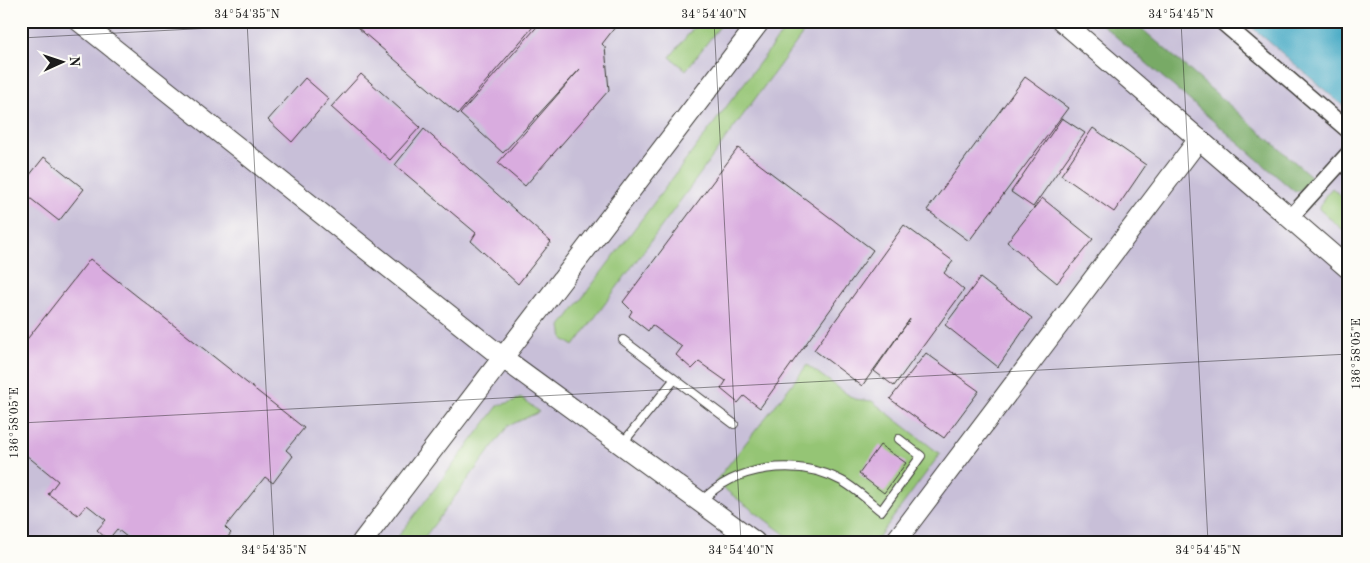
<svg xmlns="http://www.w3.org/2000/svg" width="1370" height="563" font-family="'Old Standard TT',serif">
	<rect width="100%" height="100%" fill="#fdfcf7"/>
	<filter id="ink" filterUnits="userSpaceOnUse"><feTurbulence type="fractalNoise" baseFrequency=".02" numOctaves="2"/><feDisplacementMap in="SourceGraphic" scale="10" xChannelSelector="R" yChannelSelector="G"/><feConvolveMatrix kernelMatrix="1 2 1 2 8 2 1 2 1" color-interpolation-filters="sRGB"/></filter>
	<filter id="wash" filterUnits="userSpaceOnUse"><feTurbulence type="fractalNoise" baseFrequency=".0096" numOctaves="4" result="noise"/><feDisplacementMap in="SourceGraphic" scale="20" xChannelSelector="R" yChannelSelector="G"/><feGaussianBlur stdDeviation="1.12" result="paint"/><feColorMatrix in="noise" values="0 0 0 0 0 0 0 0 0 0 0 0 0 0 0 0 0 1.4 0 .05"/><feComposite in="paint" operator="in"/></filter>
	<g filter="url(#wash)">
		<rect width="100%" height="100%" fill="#f3e6cc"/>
		<polygon fill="#c8bfd8" points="21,21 1245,21 1349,111 1349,542 21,542"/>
		<g fill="#95c575" stroke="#587048">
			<polygon points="699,21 724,21 686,70 670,57"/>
			<polygon points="791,21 812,21 574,346 563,339 561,326"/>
			<polygon points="1332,188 1349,203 1349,235 1319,209 1325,196"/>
			<polygon points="807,365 854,399 872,401 940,454 875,542 795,542 715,482"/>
			<polygon points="522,398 539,412 508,426 421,542 394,542 498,406"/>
		</g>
		<polygon fill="#78aa66" stroke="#4a6341" points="1098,21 1133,21 1312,177 1307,187 1295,192"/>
		<polygon fill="#44a9c4" stroke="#306270" points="1245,21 1349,21 1349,111"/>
		<g id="blocks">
			<g fill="#d9acdf">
				<polygon points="350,21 538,21 458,114"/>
				<polygon points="542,21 611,21 616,26 602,44 605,47 609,90 525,186 498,163 580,69 503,153 460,114"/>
				<polygon points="361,74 420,127 390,160 331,107"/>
				<polygon points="1025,77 1068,108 969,241 927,210"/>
				<polygon points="305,78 329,99 292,142 268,120"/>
				<polygon points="1062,118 1085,133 1033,207 1011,192"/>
				<polygon points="1093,128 1146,165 1114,212 1061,175"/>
				<polygon points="424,129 551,242 518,284 471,241 476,233 395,165"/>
				<polygon points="738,148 873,250 760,408 744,396 738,403 721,389 726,381 699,362 692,369 676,355 682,347 652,325 648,331 629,316 632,311 623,302"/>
				<polygon points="44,157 84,189 59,221 21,191 21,186"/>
				<polygon points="1042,198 1093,239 1057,283 1007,242"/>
				<polygon points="904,225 953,261 944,273 964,290 894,386 874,371 910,319 862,386 814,350"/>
				<polygon points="90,259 304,428 286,450 293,456 273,483 265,477 225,527 231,533 224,542 133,542 117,529 108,540 97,530 106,520 87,505 78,515 48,494 58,481 21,451 21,347"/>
				<polygon points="980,278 1032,318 998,367 945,325"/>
				<polygon points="926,353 979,391 944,438 890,399"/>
				<polygon points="880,445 906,463 884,493 859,474"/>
			</g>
		</g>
	</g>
	<g filter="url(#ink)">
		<use href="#blocks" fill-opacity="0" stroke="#3c3a36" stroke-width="1"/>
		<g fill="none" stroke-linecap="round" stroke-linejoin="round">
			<defs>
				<g id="service">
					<polyline points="623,340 734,424"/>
					<polyline points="622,444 674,380"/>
					<path d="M701,502C734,465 798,457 842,481C856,489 869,501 881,511L921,456L899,439"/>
				</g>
				<g id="minor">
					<polyline points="1221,21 1349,131"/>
					<polyline points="1290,218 1349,153"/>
				</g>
				<g id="tertiary">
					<polyline points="79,21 503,358 755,542"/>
					<polyline points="1062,21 1349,269"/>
					<polyline points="362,542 760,21"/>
					<polyline points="895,542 1199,139"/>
				</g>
			</defs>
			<use href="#service" stroke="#3c3a36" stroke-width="10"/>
			<use href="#minor" stroke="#3c3a36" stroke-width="18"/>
			<use href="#tertiary" stroke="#3c3a36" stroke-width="22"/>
			<use href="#service" stroke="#fff" stroke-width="8"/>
			<use href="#minor" stroke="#fff" stroke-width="15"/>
			<use href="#tertiary" stroke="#fff" stroke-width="20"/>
		</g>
	</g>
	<path fill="none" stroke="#1c1c1c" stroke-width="1" stroke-opacity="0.45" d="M247,21L274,542M714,21L741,542M1181,21L1208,542M21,38L346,21M21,423L1349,354"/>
	<rect width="1370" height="563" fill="none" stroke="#fdfcf7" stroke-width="55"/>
	<g transform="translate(62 62) rotate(87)" stroke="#fdfcf7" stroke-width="4" paint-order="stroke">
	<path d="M0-4L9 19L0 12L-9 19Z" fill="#1c1c1c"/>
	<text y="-8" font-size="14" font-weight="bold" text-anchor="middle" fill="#1c1c1c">N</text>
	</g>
	<rect x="28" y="28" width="1314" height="508" fill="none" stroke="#1c1c1c" stroke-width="2"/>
	<g font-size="12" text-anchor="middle" fill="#1c1c1c">
		<text x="247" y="18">34°54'35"N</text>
		<text x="714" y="18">34°54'40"N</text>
		<text x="1181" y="18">34°54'45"N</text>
		<text transform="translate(1356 354) rotate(-90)" y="4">136°58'05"E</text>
		<text transform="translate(14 423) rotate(-90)" y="4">136°58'05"E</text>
		<text x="274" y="554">34°54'35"N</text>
		<text x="741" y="554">34°54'40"N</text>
		<text x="1208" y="554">34°54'45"N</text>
	</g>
</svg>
